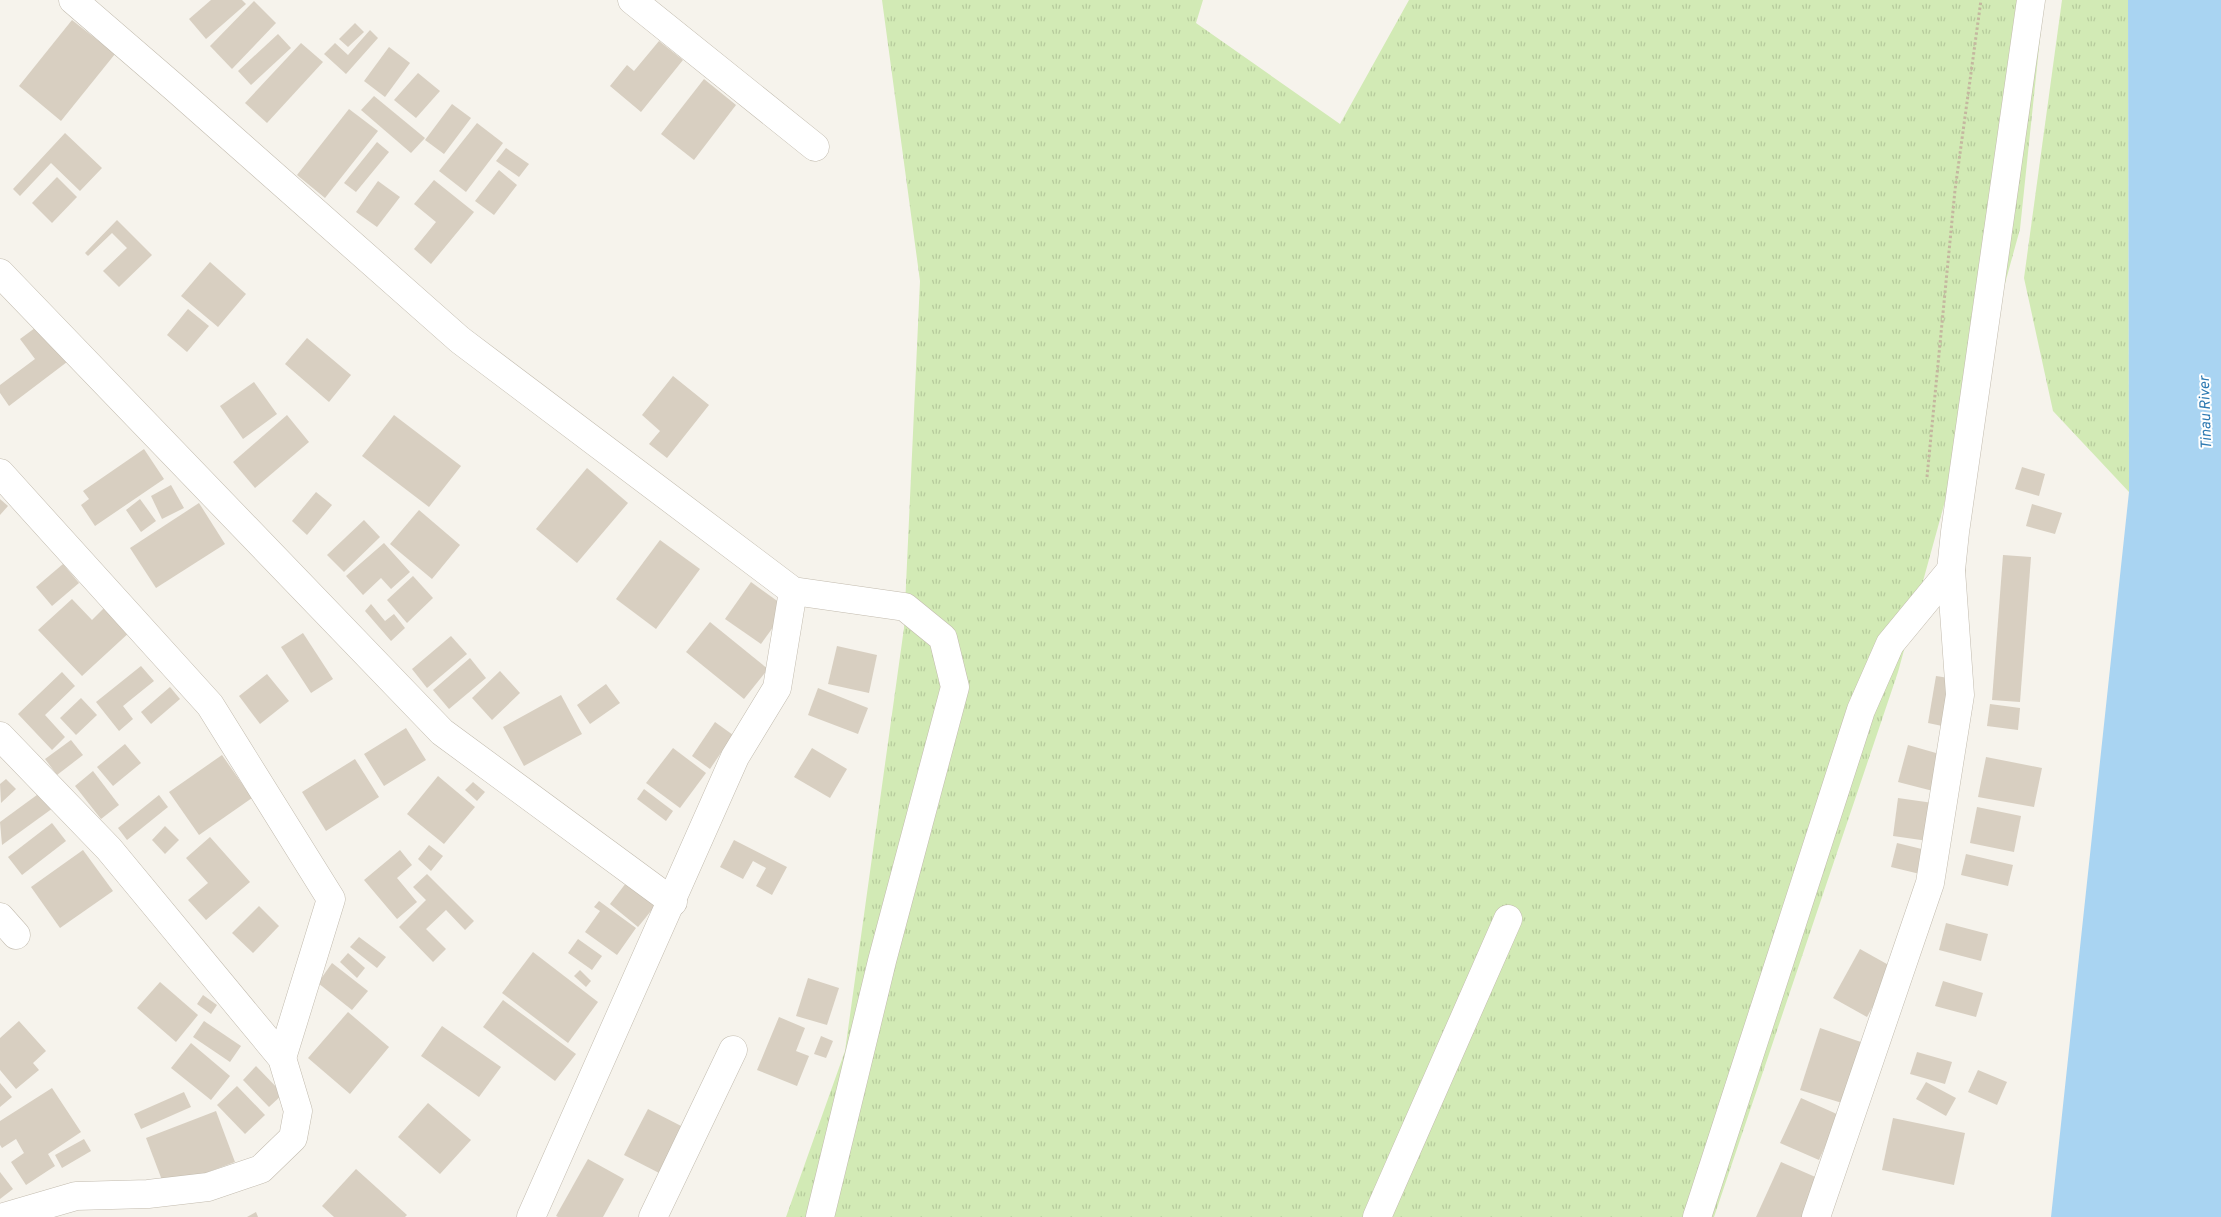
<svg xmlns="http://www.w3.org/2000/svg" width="2221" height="1217" font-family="Overpass,sans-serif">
	<defs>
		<pattern id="grass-tufts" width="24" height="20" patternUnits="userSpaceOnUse" patternTransform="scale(1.25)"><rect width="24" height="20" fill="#d2eab5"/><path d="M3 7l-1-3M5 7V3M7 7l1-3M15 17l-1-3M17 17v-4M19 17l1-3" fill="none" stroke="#b6ca9c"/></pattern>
	</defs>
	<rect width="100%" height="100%" fill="#f6f3ec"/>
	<g fill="url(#grass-tufts)">
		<polygon points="882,0 1203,0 1196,23 1340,124 1409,0 2044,0 2020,229 1898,672 1714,1217 786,1217 845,1051 904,628 920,281"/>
		<polygon points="2062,0 2128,0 2129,492 2053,411 2024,278"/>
	</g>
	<polygon fill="#a9d4f2" points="2128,0 2221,0 2221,1217 2051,1217 2129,492"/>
	<g fill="#d8cfc1">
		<polygon points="211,0 242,0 246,4 206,39 189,19"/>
		<polygon points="254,1 276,23 232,69 210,46"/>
		<polygon points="72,20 115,54 61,121 19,86"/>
		<polygon points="355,23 364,32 348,47 339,39"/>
		<polygon points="370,30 378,38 346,74 324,54 335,43 348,55"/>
		<polygon points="278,34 291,48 251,85 238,71"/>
		<polygon points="659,41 683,60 641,112 610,86 627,65 634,71"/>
		<polygon points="301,43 323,62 267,123 245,103"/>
		<polygon points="389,47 410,63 385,97 364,81"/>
		<polygon points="418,73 440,91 416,118 394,100"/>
		<polygon points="704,79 736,105 694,160 661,134"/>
		<polygon points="374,96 425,138 411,153 361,110"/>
		<polygon points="452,104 471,118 444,154 425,140"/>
		<polygon points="349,109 378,131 325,198 297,175"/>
		<polygon points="477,123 503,143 466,192 439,171"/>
		<polygon points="65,133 102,168 80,191 51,163 20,196 13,189"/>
		<polygon points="377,142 389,152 356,192 344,183"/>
		<polygon points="506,148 529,164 519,177 496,161"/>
		<polygon points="499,170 517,185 494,215 475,201"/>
		<polygon points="57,177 77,197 52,223 32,203"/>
		<polygon points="434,180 474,212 431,264 414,249 436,222 414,204"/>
		<polygon points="378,181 400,197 377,227 356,212"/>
		<polygon points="117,220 152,255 119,287 103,271 127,248 112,233 88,256 85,253"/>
		<polygon points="210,262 246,294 218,327 181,296"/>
		<polygon points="188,309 209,326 187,352 167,335"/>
		<polygon points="39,325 67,362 9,406 0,393 0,385 35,359 20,339"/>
		<polygon points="307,338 351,375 329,402 285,364"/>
		<polygon points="673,376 709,405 667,458 649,444 660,431 642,415"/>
		<polygon points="254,382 277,414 243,439 220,406"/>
		<polygon points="287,415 309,442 255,488 233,462"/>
		<polygon points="394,415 461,466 429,507 362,456"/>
		<polygon points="144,449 164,479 95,526 81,505 89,499 83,491"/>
		<polygon points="2022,467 2045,474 2039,496 2015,489"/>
		<polygon points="587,468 628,503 577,563 536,529"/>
		<polygon points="171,485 184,508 162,519 151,496"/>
		<polygon points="316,492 332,505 307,535 292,521"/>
		<polygon points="0,499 8,506 0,515"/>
		<polygon points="140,499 156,521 141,532 126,510"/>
		<polygon points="199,503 225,544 156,588 130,548"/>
		<polygon points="2032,504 2062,513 2055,534 2026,526"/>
		<polygon points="419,510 460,545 432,579 390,544"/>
		<polygon points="364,520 380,537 344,572 327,555"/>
		<polygon points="660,540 700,569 656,629 616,599"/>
		<polygon points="384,543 410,572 391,589 381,578 363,595 346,576"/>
		<polygon points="2003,555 2031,557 2020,702 1992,700"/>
		<polygon points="63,564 79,583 52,606 36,587"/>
		<polygon points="413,576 433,598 407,623 387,600"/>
		<polygon points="751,582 787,608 761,644 725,619"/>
		<polygon points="72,599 92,620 108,604 132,630 82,676 38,630"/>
		<polygon points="371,604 385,621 394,614 405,628 391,641 365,611"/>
		<polygon points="710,622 768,669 744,699 686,652"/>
		<polygon points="303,633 333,679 311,693 281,647"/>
		<polygon points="451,636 467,654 427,688 412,669"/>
		<polygon points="837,646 877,655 869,693 828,684"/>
		<polygon points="470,658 486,678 449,709 433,690"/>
		<polygon points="141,666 154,681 123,706 133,719 119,731 96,702"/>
		<polygon points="500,671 520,693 492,720 472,698"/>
		<polygon points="62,672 75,686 45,715 65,737 52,750 18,714"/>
		<polygon points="267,674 289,701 260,724 239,696"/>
		<polygon points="1936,676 1955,679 1947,727 1928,723"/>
		<polygon points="606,684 620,703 590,724 577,705"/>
		<polygon points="170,687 180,699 151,724 141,712"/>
		<polygon points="818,688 868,708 858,734 808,715"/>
		<polygon points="561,695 582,734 524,766 503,727"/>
		<polygon points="81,698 97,715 76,735 60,718"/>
		<polygon points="1990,704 2020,708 2018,730 1987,726"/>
		<polygon points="715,722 733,735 710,769 692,756"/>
		<polygon points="406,728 426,760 384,786 364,754"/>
		<polygon points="71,740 83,755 57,775 45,759"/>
		<polygon points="125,744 141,763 113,786 97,767"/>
		<polygon points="1908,745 1943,755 1933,791 1898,782"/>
		<polygon points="673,748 706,773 680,808 646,783"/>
		<polygon points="812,748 847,769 830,798 794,777"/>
		<polygon points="222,755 252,798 199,835 169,792"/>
		<polygon points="1986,757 2042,768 2034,807 1978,797"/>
		<polygon points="355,759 379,797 326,831 302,792"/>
		<polygon points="93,771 119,805 101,819 75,786"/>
		<polygon points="438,776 475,807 444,844 407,814"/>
		<polygon points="6,779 16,789 1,803 0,784"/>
		<polygon points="473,782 485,792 477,801 465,790"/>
		<polygon points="644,789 673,811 666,821 637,799"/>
		<polygon points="41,792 53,808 2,845 0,822"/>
		<polygon points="159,795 168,807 127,840 118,828"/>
		<polygon points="1898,798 1933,803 1928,841 1893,836"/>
		<polygon points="1977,807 2021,816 2014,852 1970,843"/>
		<polygon points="52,823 66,841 22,875 8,857"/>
		<polygon points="165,826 179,840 165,854 152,840"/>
		<polygon points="210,837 250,882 206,920 188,900 208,883 186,858"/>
		<polygon points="734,840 787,867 772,895 756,886 766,868 753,861 743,879 720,867"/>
		<polygon points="1897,843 1930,851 1924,875 1891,867"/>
		<polygon points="429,845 443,856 431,871 418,859"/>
		<polygon points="83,850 113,891 60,928 31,887"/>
		<polygon points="400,850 412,865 397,878 417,902 397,919 364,880"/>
		<polygon points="1966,854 2013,865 2008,886 1961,875"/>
		<polygon points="427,874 474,921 465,930 446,910 426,929 446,949 433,962 399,927 426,900 413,887"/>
		<polygon points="626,883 655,906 638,927 610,904"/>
		<polygon points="599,901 636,928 617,955 585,932 600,911 594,907"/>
		<polygon points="259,906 279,926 253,953 232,933"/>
		<polygon points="1946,923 1988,934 1981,961 1939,950"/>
		<polygon points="359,937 386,957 377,968 350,947"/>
		<polygon points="578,939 602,956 592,970 568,953"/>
		<polygon points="1860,949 1894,968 1867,1017 1833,998"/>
		<polygon points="533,952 598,1002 568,1043 502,993"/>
		<polygon points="348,953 365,968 357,978 340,962"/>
		<polygon points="332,963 368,991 352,1010 318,983"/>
		<polygon points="580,970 591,981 586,987 574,976"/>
		<polygon points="808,978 839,988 827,1025 796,1016"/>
		<polygon points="1943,981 1983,993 1976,1017 1935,1006"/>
		<polygon points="160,982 198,1015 176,1042 137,1008"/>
		<polygon points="203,995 217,1005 211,1014 197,1004"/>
		<polygon points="503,1000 576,1054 555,1081 483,1027"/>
		<polygon points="348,1012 389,1047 350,1094 308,1058"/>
		<polygon points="779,1017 805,1028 796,1051 809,1056 797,1086 757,1070"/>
		<polygon points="19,1021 46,1051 33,1063 39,1070 16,1089 0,1070 0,1038"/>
		<polygon points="204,1021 241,1046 230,1062 193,1037"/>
		<polygon points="442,1026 501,1067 479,1097 421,1056"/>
		<polygon points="1820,1028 1861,1042 1842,1103 1800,1090"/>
		<polygon points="821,1036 833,1041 826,1058 814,1054"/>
		<polygon points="191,1043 230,1076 211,1100 171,1068"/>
		<polygon points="1917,1052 1952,1062 1945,1084 1910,1074"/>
		<polygon points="256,1066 283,1094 269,1107 243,1080"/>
		<polygon points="1978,1070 2007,1082 1997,1105 1968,1092"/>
		<polygon points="1926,1082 1956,1098 1946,1116 1916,1099"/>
		<polygon points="0,1083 12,1097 0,1107"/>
		<polygon points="237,1086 265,1115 245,1134 217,1105"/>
		<polygon points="52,1088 81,1132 48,1154 55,1166 26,1185 11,1162 24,1153 16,1139 2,1148 0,1145 0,1121"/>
		<polygon points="184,1092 191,1107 141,1129 134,1114"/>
		<polygon points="1801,1098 1839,1115 1819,1160 1780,1143"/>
		<polygon points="428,1103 471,1140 440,1174 398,1137"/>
		<polygon points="648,1109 687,1129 663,1175 624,1155"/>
		<polygon points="216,1111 235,1162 165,1188 146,1138"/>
		<polygon points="1893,1118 1965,1133 1954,1185 1882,1170"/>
		<polygon points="84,1139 91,1151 62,1168 55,1155"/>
		<polygon points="588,1159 624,1179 603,1217 558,1217 556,1216"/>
		<polygon points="1781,1162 1820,1179 1803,1217 1756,1217"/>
		<polygon points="356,1169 407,1215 405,1217 334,1217 322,1206"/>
		<polygon points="0,1172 13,1189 0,1199"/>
		<polygon points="256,1212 258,1217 247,1217"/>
	</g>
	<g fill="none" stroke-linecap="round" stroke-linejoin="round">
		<defs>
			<g id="minor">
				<polyline points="73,0 175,88 460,340 793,591 905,607 943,638 955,687 882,961 820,1217"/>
				<polyline points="632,0 815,147"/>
				<polyline points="0,273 442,732 673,902"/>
				<polyline points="0,473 210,705 331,899 282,1058"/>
				<polyline points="0,736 109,849 282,1058 298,1111 293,1138 261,1169 208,1187 148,1194 76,1196 4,1217"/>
				<polyline points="0,917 16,935"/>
				<polyline points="531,1217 735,757 777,688 793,591"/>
				<polyline points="653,1217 733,1050"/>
				<polyline points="1377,1217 1508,919"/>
				<polyline points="1697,1217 1861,710 1890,644 1951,570"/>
				<polyline points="1816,1217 1930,883 1960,695 1951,570 1955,532 2031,0"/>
			</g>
		</defs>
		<use href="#minor" stroke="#c2bbae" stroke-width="29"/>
		<polyline stroke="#c4b79f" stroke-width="3" stroke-dasharray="2.5 2.5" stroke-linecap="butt" points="1927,477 1955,190 1981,0"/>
		<use href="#minor" stroke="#fff" stroke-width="28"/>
	</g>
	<g text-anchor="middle" stroke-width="4" stroke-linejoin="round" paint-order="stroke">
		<g font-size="15" font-style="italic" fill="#2e7ab2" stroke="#fff">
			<text transform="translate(2205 413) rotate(-92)" y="5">Tinau River</text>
		</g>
	</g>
</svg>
